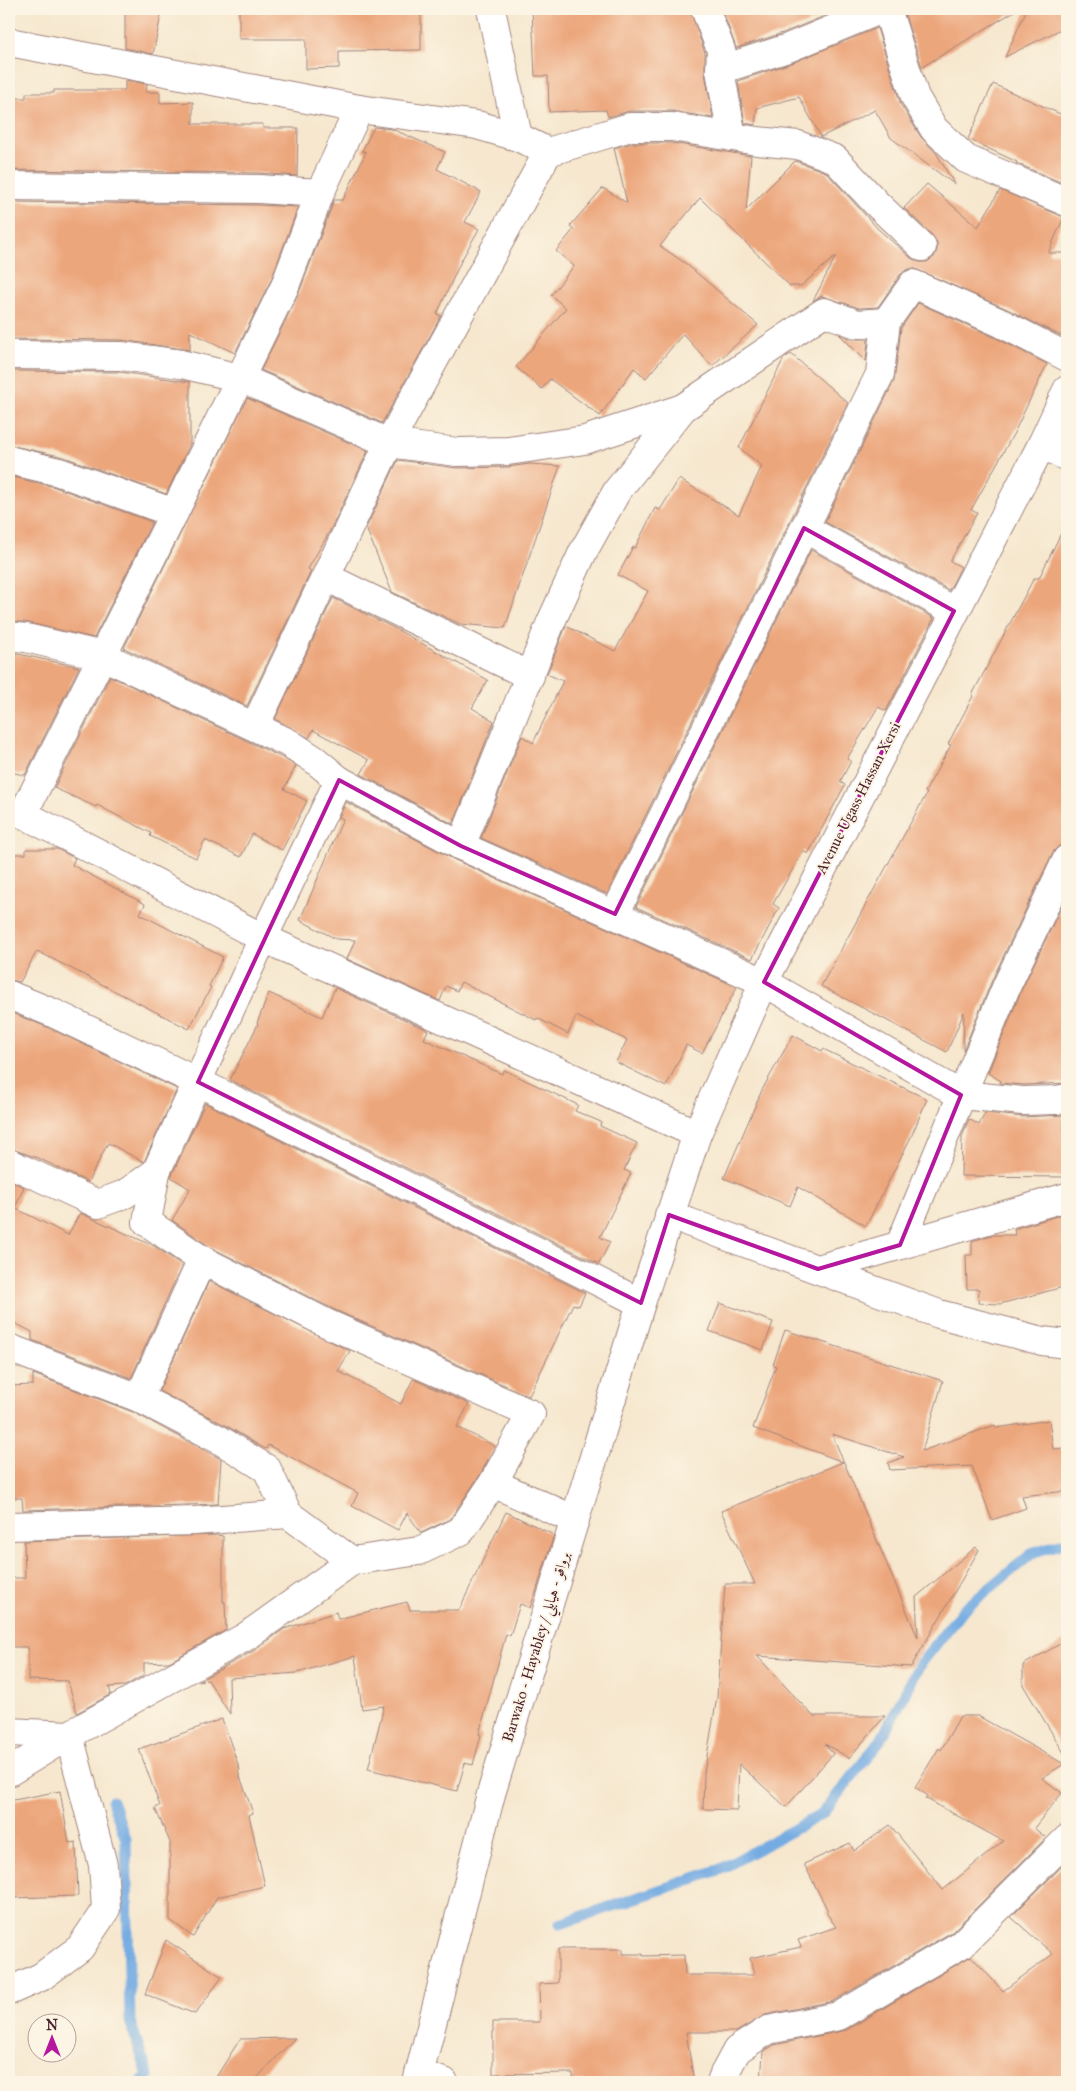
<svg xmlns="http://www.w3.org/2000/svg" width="1076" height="2091" font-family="'IM FELL Great Primer',Amiri,serif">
	<rect width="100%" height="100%" fill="#fcf5e5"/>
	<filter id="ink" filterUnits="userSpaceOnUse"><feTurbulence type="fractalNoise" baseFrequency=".02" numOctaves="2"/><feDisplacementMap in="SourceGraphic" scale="10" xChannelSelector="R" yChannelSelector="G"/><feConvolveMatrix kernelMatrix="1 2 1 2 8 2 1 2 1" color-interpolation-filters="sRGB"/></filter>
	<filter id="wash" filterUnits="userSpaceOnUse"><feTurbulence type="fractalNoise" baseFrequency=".0096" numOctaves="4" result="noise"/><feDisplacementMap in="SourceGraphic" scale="20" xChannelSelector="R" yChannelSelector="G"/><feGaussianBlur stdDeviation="1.12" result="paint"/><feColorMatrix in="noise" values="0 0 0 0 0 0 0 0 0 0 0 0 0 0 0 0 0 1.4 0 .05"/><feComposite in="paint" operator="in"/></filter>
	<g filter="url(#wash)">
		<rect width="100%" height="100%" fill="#f6e7ce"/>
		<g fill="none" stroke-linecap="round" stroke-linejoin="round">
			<g stroke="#73abe2" stroke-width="11">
				<polyline points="112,1801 126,1839 130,2021 148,2075 141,2082"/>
				<polyline points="560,1924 721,1869 822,1814 881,1740 919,1666 962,1611 1034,1552 1067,1542"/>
			</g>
		</g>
		<g id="blocks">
			<g fill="#eca67c">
				<polygon points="125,9 161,15 153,54 125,48"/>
				<polygon points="239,9 421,9 421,50 339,51 339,68 306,69 306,39 239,39"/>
				<polygon points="532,9 690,9 705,53 705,73 713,118 672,111 630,111 608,117 606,110 549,112 548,76 535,76"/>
				<polygon points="722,9 842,9 783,33 736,48"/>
				<polygon points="903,9 1018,9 922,67"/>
				<polygon points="1027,9 1067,9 1067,26 1005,57"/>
				<polygon points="877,28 901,105 921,137 937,154 954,184 891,138 875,110 821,137 799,97 757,108 755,125 745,123 738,81 794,62"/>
				<polygon points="125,80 147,84 146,92 160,92 160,103 193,102 193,124 263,124 263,128 298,128 297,176 259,173 9,170 9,98 26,98 26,93 54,93 54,90 125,90"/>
				<polygon points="993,84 1067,117 1067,185 1016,163 1017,162 968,139"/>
				<polygon points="374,127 392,129 445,152 437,169 481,192 465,222 479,229 461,261 437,314 441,316 382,423 261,370 299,293 334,200 343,200 366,152 362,151"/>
				<polygon points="632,143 671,143 751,156 746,210 795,161 826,172 878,229 911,258 919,262 927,262 934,257 937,250 937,243 933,236 904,208 927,184 978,227 1000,190 1064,217 1048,253 1067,253 1067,324 1061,336 1007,309 913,268 906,270 900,275 878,307 859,308 822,296 813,301 836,256 801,286 790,286 700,198 660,246 685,263 758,325 712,366 683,334 646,378 634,368 600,416 550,379 542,389 516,367 566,308 551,295 574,266 556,251 574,229 570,226 603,188 627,203 614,148"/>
				<polygon points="9,202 258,205 298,207 271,280 235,353 190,332 190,350 121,340 9,339"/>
				<polygon points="918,303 994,337 1047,364 1014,433 971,510 977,513 950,561 961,567 949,590 825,522 894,381 901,328"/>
				<polygon points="839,334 852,339 868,339 866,361"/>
				<polygon points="791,354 848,403 607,894 481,838 522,736 533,743 563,681 547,674 566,626 615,651 648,591 618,575 633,547 635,548 655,508 660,510 679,479 739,515 762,466 739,448 784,358"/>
				<polygon points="9,371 120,372 190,382 190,444 166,494 64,457 9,445"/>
				<polygon points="247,398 368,451 331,529 308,569 311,571 247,706 124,648"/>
				<polygon points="398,460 457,468 508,467 530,464 560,466 505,628 460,624 392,592 366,528"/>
				<polygon points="9,476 55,487 152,522 94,638 29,623 9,621"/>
				<polygon points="1067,521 1067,844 1059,846 1053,852 993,978 963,1051 964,1012 947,1052 821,986 927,793 925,792 951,745 948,744 973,696 972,695 1034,578 1039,578"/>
				<polygon points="811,550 934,618 886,711 878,707 847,759 851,761 840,782 845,785 808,854 803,851 773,904 779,908 752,959 636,907"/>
				<polygon points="333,598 394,628 488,680 472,708 494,721 453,824 361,774 369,760 313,730 309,738 275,719"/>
				<polygon points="9,652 79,667 25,775 9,772"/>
				<polygon points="110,676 281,757 296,766 284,789 307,801 282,850 252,834 241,857 205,840 196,858 150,836 151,833 97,805 96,807 54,788"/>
				<polygon points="346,802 455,860 737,987 702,1053 686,1045 666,1087 616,1062 627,1040 576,1016 568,1034 537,1018 536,1020 461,982 457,991 446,986 440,1001 347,959 355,940 336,939 300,920 343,819 339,817"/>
				<polygon points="26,849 57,849 75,858 72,865 145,904 140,914 223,957 209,986 211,987 189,1029 37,951 20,982 9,980 9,854 26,854"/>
				<polygon points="1067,895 1067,1083 1024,1085 1000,1083 1001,1081 988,1073 1021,991"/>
				<polygon points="335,988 428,1030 424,1039 502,1074 504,1070 578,1105 575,1111 601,1122 600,1126 637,1143 624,1170 631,1173 600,1237 610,1242 599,1264 230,1080 258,1024 257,1023 269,993 322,1017"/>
				<polygon points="9,1012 47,1027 177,1089 144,1162 108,1143 88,1182 38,1158 9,1148"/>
				<polygon points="793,1035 822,1051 823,1049 927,1099 911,1137 866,1226 798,1187 790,1206 724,1178 762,1090"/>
				<polygon points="205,1103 585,1293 579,1306 573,1304 529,1396 333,1309 210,1247 172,1220 190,1189 171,1177"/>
				<polygon points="985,1113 1023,1117 1063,1115 1067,1177 961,1176 962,1137 969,1119 979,1125"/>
				<polygon points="9,1180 24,1187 15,1208 68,1235 80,1213 154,1246 182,1265 131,1378 32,1340 32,1332 9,1320"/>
				<polygon points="1067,1213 1067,1286 1000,1304 978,1303 979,1289 967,1289 966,1255 972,1255 972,1241 992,1235 1015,1235 1014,1229"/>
				<polygon points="209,1281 350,1351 338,1371 401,1404 413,1379 469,1404 457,1427 495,1446 480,1475 450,1519 421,1533 407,1513 398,1530 352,1506 358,1493 268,1445 266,1449 260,1446 227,1426 159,1391"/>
				<polygon points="720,1303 773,1322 763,1350 709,1331"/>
				<polygon points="785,1330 943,1381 922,1451 995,1425 996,1428 1049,1420 1053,1449 1067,1448 1067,1491 1022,1496 1026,1508 992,1520 972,1466 890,1470 888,1463 904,1457 832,1434 918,1638 916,1597 976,1547 979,1550 911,1667 757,1656 813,1716 885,1716 849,1758 825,1744 833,1754 786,1807 739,1764 737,1810 703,1809 704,1773 717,1697 725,1584 755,1584 721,1511 843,1462 753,1428 776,1366 773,1365"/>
				<polygon points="33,1374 133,1412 221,1459 218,1504 23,1510 22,1498 9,1498 9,1386 33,1385"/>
				<polygon points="506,1512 554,1535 536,1592 530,1608 520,1604 510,1636 506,1634 479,1734 481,1735 473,1765 465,1763 457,1791 368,1769 384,1706 362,1709 355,1656 297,1673 229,1678 230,1714 208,1680 199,1681 255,1650 284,1629 336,1612 338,1619 407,1602 410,1610 459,1610"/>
				<polygon points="216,1535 223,1536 223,1602 225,1602 226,1630 169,1662 144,1663 144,1675 125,1686 109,1687 111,1694 77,1713 68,1681 28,1680 28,1647 9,1647 9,1578 25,1578 24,1541"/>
				<polygon points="1067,1640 1067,1758 1023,1685 1023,1665"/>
				<polygon points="960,1716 978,1716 1064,1764 1042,1778 1062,1793 1034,1828 1046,1838 952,1932 833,2001 765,2015 736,2032 686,2032 694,2082 648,2082 647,2080 573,2082 573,2073 493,2074 493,2022 540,2022 539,1984 558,1983 558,1949 623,1949 623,1954 643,1954 643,1956 684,1955 685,1975 754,1975 750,1958 801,1947 798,1940 836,1927 826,1912 828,1911 804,1864 850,1843 854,1851 890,1825 943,1890 1003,1841 925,1798 928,1796 915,1787 939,1748 941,1750"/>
				<polygon points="222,1719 240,1770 238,1771 253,1813 249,1815 265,1886 217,1897 193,1937 170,1920 170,1842 155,1808 160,1806 139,1749"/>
				<polygon points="60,1791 69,1843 76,1842 78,1896 9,1898 9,1801"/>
				<polygon points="1067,1861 1067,2082 761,2082 763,2052 774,2045 847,2030 971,1956 1003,1991 1053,1954 1011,1917"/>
				<polygon points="166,1940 222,1977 195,2014 145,1994"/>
				<polygon points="295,2038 253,2082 213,2082 240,2039"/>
			</g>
		</g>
	</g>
	<g filter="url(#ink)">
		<use href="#blocks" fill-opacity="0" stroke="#a0837c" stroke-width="1"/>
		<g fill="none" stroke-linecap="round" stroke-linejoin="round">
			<defs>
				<g id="minor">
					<polyline points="491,9 518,137"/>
					<polyline points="705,9 721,50 720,70 732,137"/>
					<polyline points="887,9 915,97 934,129 966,159 1067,202"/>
					<polyline points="9,42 359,109"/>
					<polyline points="720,70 788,48 882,9"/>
					<polyline points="548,152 630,127 672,127 757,141 798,145 835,159 877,204 922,247"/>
					<polyline points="9,186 259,189 320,193"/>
					<polyline points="9,355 121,356 181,364 240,378 389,443 457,452 508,451 585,440 683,408 824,312 857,324 886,322"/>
					<polyline points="1042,444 1067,457"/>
					<polyline points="9,460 59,472 174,513"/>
					<polyline points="804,528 954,611"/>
					<polyline points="326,577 530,676"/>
					<polyline points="9,636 26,638 103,656 289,743 315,760 339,780 263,938 156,1172 125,1194 98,1204 9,1163"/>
					<polyline points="339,780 461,846 764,982 961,1095 1023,1101 1057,1100 1067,1098"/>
					<polyline points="9,811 23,814 263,938 697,1134"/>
					<polyline points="23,814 174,513 285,286 320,193 359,109 477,125 518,137 548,152 389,443 255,726"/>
					<polyline points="461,846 551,622 583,552 617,491 683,408"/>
					<polyline points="615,914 880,374 886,322 913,284 1001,323 1067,357"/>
					<polyline points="9,995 53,1013 198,1082 641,1303"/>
					<polyline points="156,1172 147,1222 202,1260 326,1323 531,1414 493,1483"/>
					<polyline points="669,1215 939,1314 1042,1341 1067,1344"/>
					<polyline points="900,1245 1007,985 1067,859"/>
					<polyline points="818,1269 1067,1197"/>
					<polyline points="9,1348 139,1398 220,1440 267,1469 288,1514 352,1561"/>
					<polyline points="139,1398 202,1260"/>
					<polyline points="9,1526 195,1521 288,1514"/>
					<polyline points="9,1732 69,1735 103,1865 106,1909 80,1948 41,1977 9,1991"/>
					<polyline points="9,1772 69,1735 247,1636 352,1561 419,1551 461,1531 493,1483 575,1520"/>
					<polyline points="419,2074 444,2082"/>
					<polyline points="721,2082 724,2074 737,2050 768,2030 839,2016 962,1944 1067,1839"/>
				</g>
				<polyline id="major" points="417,2082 491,1794 641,1303 697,1134 764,982 1042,444 1067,390"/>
			</defs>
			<use href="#minor" stroke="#a0837c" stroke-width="30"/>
			<use href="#major" stroke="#a0837c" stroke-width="30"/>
			<use href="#minor" stroke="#fff" stroke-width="28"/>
			<use href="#major" stroke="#fff" stroke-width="28"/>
		</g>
	</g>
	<path fill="none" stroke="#b5179e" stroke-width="4" stroke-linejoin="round" d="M804,528L954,611L764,982L961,1095L900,1245L818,1269L669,1215L641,1303L198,1082L339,780L461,846L615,914Z"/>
	<g text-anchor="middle" stroke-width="4" stroke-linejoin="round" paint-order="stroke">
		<g font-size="15" fill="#4a1f2b" stroke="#fcf5e5">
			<text transform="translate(858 798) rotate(-63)" y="5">Avenue Ugass Hassan Xersi</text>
			<text transform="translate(536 1647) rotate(-73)" y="5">Barwako - Hayabley / برواقو - هيابلي</text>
		</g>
	</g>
	<rect width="1076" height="2091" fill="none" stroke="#fcf5e5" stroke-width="30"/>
	<g transform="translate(52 2038)"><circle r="24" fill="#fcf5e5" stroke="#b59f9b"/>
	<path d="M0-4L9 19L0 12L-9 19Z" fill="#b5179e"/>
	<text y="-8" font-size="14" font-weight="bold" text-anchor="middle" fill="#4a1f2b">N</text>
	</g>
</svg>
